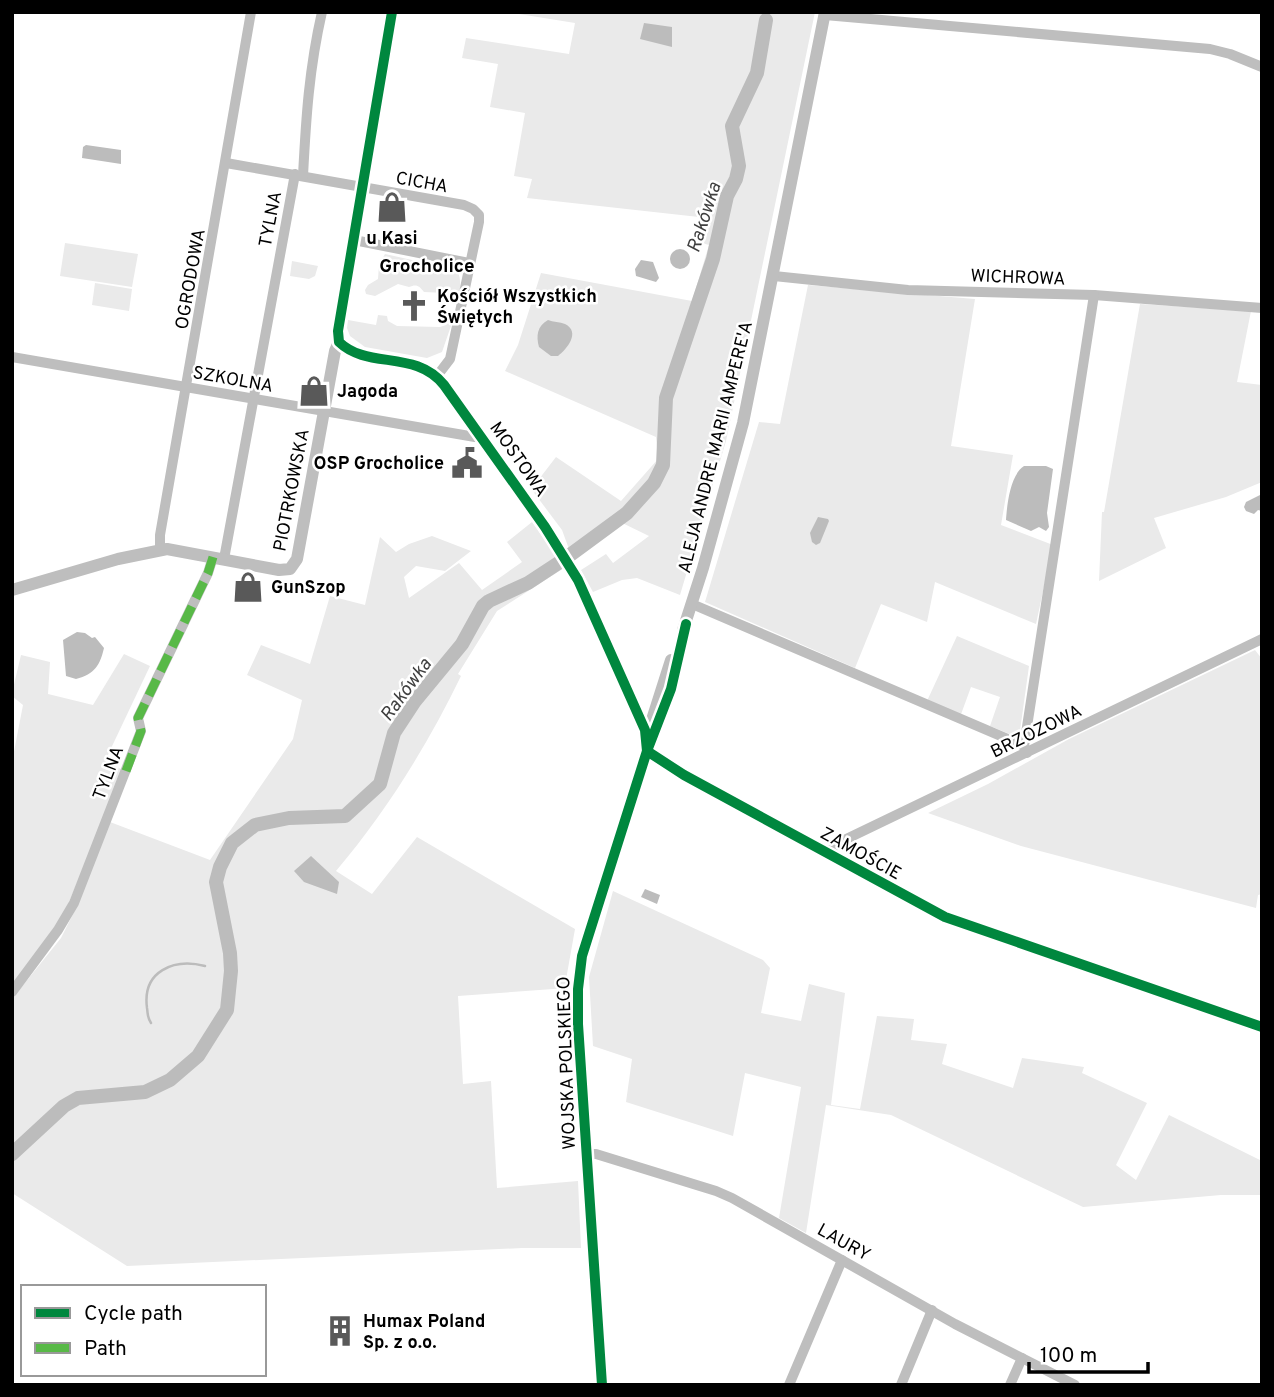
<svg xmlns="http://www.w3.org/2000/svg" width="1274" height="1397" font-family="Overpass,sans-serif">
	<rect width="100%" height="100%" fill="#fff"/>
	<g fill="#eaeaea">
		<polygon points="507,12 815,12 726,441 680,595 637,578 622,580 593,592 581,570 606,554 613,563 649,536 612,518 569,549 562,530 529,486 536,483 556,457 621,501 658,459 656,437 505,371 518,345 541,273 692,301 709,245 702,243 708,218 527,198 532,179 514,176 525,113 490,107 498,64 462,58 466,38 569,54 575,23"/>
		<polygon points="65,243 138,254 132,287 60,276"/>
		<path d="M385,254L457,270C462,279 461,295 455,304L446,293L424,292C419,285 416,284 409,287L398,284L375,296L366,294L365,290L368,285L378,279L379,265Z"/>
		<polygon points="292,261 318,266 315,276 309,279 290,276"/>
		<polygon points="95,283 132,289 129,311 92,305"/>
		<polygon points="808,285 975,299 951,446 1013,455 1001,525 1053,545 1036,624 935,582 927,622 881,604 855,668 705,602 759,422 780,424"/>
		<polygon points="1140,304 1251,311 1237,382 1262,385 1262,482 1226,497 1154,518 1166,548 1099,581 1102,512 1104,512"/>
		<polygon points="378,315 387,316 388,321 397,326 440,327 446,325 447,321 452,323 442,352 427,358 365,347 350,336 347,328 348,320 376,325"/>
		<path d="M532,522L564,568L497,611L458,674L461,676C427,746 386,812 336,871L372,894L417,837L575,929L567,974V988L458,996L463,1084L491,1081L497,1188L578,1181L581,1248H522L127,1266L12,1193V999L61,938L76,908L110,822L210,860L293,739L302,700L247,675L261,645L310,664L330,596L365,605L380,537L396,552L409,544L432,536L471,551L445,571L416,566L404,577L409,598L459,563L482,590L522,562L507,542Z"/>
		<polygon points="957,636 1029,666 1019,738 990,726 1000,697 971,687 960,717 927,701"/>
		<polygon points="1255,650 1262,659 1262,894 1258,895 1256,908 1021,846 928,813 988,784 1069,739"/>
		<polygon points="124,654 150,666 105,761 123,770 65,912 12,987 12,762 23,705 12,696 12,693 21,655 50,662 48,694 93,705"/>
		<polygon points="613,891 763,960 770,968 761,1013 801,1021 809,984 845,993 831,1105 860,1109 877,1016 914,1019 911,1040 947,1044 942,1064 1013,1088 1022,1058 1084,1067 1082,1073 1147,1103 1116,1165 1136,1180 1169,1115 1262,1161 1262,1195 1221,1195 1083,1207 891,1115 826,1105 806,1233 779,1218 801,1087 745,1073 733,1136 626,1102 632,1059 593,1046 589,977"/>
	</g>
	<g fill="#bcbcbc">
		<polygon points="644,23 672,27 672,47 640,39"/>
		<polygon points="86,145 121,150 121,164 82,158 83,147"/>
		<circle cx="680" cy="259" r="10"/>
		<polygon points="641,260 653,262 659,278 656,282 636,276 635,269"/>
		<path d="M548,320C553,322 560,322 565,324C581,332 567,349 558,356H551L539,347C536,336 537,326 548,320Z"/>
		<path d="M1024,466H1046L1053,469L1047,513L1049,527L1046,531L1039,527L1031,531L1006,520C1007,505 1010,475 1024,466Z"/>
		<polygon points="1262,494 1262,511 1258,510 1254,514 1246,511 1244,507 1246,502"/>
		<polygon points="818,517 828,519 829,521 820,543 816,545 812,542 810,533"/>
		<path d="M77,632L85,633L92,638L95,637L104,648C100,665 95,674 76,679L66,676L63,640Z"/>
		<polygon points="311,856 339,882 337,894 304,882 294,871"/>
		<polygon points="645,889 660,895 657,904 641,897"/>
	</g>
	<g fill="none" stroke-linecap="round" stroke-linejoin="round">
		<path stroke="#bcbcbc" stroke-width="2.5" d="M151,1023C147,1017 148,1014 147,1008C142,971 174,958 205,966"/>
		<g stroke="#bcbcbc" stroke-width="14">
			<polyline points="570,555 627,513 654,483 663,465 666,398 713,259 727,196 736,179 739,166 732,126 757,73 766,20"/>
			<polyline points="12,1154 64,1106 78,1098 145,1092 170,1080 198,1056 227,1010 231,971 230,953 216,882 220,867 232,843 255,825 289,818 345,816 380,784 394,733 415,701 462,644 483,606 489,601 528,583 560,562"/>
		</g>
		<g stroke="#bebebe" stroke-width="10">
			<polyline points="825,15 1210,49 1230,54 1262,67"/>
			<polyline points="226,163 464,205 473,209 479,215 479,222 450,359 437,376"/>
			<path d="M303,176C306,118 309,69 322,12"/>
			<polyline points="354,240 469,263"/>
			<polyline points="774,276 908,290 1094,295 1262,308"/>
			<polyline points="12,357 475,437 480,435"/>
			<polyline points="160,550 160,535 251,12"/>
			<polyline points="224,559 295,174"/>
			<polyline points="692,604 1024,746"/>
			<polyline points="1027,753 1024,746 1094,295"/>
			<polyline points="827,854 838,843 1262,639"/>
			<polyline points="12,992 58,930 74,903 141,731 138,718 208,573 213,557"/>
			<polyline points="587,1154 596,1154 716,1191 732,1198 955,1324 1075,1385"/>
			<polyline points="789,1385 842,1260"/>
			<polyline points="901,1385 932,1310"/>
			<polyline points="1010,1385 1022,1358"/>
		</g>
		<g stroke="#bebebe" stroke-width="12">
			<path d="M392,12L338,331L339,342C368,370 415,349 444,385L545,527L578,580L645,730L647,751"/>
			<polyline points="12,590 118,559 167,549 279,570 290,569 297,559 335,351 339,342"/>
			<polyline points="683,630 703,568 743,423 825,12"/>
			<polyline points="649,729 671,660"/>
			<polyline points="647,751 684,775 945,917 1262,1027"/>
			<polyline points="602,1385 578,1024 578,989 582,956 647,751 671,689 686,624"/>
		</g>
		<polyline stroke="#58b947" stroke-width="9" stroke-dasharray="18 9" stroke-linecap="butt" points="126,771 141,731 138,718 208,573 213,557"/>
		<defs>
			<g id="cycleway">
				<path d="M392,12L338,331L339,342C368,370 415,349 444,385L545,527L578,580L645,730L647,751"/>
				<polyline points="647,751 684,775 945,917 1262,1027"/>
				<polyline points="602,1385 578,1024 578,989 582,956 647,751 671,689 686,624"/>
			</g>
		</defs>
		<use href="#cycleway" stroke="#fff" stroke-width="15"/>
		<use href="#cycleway" stroke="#00873e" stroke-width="10"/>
	</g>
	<defs>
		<symbol id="shop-bare" viewBox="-9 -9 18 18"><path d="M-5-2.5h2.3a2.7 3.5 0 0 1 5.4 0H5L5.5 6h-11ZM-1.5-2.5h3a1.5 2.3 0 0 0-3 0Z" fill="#595959" stroke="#fff" stroke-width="2.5" paint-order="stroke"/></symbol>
		<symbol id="church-bare" viewBox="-9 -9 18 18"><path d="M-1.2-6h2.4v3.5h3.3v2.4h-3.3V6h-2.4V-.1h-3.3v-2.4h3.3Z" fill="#595959" stroke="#fff" stroke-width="2.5" paint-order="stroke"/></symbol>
		<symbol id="civic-bare" viewBox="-9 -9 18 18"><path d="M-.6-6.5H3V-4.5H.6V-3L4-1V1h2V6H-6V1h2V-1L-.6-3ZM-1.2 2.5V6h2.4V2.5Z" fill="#595959" stroke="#fff" stroke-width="2.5" paint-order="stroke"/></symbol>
		<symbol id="building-bare" viewBox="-9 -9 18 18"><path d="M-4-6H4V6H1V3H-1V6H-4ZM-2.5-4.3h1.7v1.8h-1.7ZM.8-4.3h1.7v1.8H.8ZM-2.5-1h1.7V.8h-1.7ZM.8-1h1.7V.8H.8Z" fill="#595959" stroke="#fff" stroke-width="2.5" paint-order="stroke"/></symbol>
	</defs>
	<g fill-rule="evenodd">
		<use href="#shop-bare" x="370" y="185" width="44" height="44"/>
		<use href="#church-bare" x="392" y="284" width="44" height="44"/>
		<use href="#shop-bare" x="292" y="369" width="44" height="44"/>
		<use href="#civic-bare" x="445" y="441" width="44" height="44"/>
		<use href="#shop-bare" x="226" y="565" width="44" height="44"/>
		<use href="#building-bare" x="318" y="1309" width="44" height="44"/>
	</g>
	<g text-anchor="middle" stroke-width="5" stroke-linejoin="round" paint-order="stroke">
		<g font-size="18" fill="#000" stroke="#fff">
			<text transform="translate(422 182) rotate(10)" y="6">CICHA</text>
			<text transform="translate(270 219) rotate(-79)" y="6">TYLNA</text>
			<text transform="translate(1018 277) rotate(2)" y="6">WICHROWA</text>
			<text transform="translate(190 279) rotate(-80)" y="6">OGRODOWA</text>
			<text transform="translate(233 379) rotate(10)" y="6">SZKOLNA</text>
			<text transform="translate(715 447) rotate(-76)" y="6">ALEJA ANDRE MARII AMPERE'A</text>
			<text transform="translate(519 459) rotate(55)" y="6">MOSTOWA</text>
			<text transform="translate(291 490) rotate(-79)" y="6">PIOTRKOWSKA</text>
			<text transform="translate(1036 731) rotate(-26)" y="6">BRZOZOWA</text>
			<text transform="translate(108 773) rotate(-69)" y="6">TYLNA</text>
			<text transform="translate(861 853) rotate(29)" y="6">ZAMOŚCIE</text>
			<text transform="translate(566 1063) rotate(-92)" y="6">WOJSKA POLSKIEGO</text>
			<text transform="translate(844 1242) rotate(29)" y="6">LAURY</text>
		</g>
		<g font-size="18" font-weight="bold" fill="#000" stroke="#fff" text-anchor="start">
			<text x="392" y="244" text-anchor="middle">u Kasi</text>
			<text x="437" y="302">Kościół Wszystkich<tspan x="437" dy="21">Świętych</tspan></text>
			<text x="337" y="397">Jagoda</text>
			<text x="444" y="469" text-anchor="end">OSP Grocholice</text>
			<text x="271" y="593">GunSzop</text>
			<text x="363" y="1327">Humax Poland<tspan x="363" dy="21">Sp. z o.o.</tspan></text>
		</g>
		<g font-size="19" font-style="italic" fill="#404040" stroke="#fff">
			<text transform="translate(703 217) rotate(-72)" y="7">Rakówka</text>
			<text transform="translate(405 689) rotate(-54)" y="7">Rakówka</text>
		</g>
		<g font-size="19" font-weight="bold" fill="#000" stroke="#fff">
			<text x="427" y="272">Grocholice</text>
		</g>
	</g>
	<rect width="1274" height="1397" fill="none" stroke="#000000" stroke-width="28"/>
	<rect x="21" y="1285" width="245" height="91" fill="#ffffff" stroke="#999999" stroke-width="2"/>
	<rect x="35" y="1308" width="35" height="10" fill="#00873e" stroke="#999999" stroke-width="2"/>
	<text x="84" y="1320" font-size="21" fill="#000000">Cycle path</text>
	<rect x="35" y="1343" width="35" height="10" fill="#58b947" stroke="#999999" stroke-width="2"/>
	<text x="84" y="1355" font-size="21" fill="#000000">Path</text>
	<path d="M1029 1362v10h119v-10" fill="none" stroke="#000000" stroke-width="3.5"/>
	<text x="1040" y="1362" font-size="21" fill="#000000" stroke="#ffffff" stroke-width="5" paint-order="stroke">100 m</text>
</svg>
